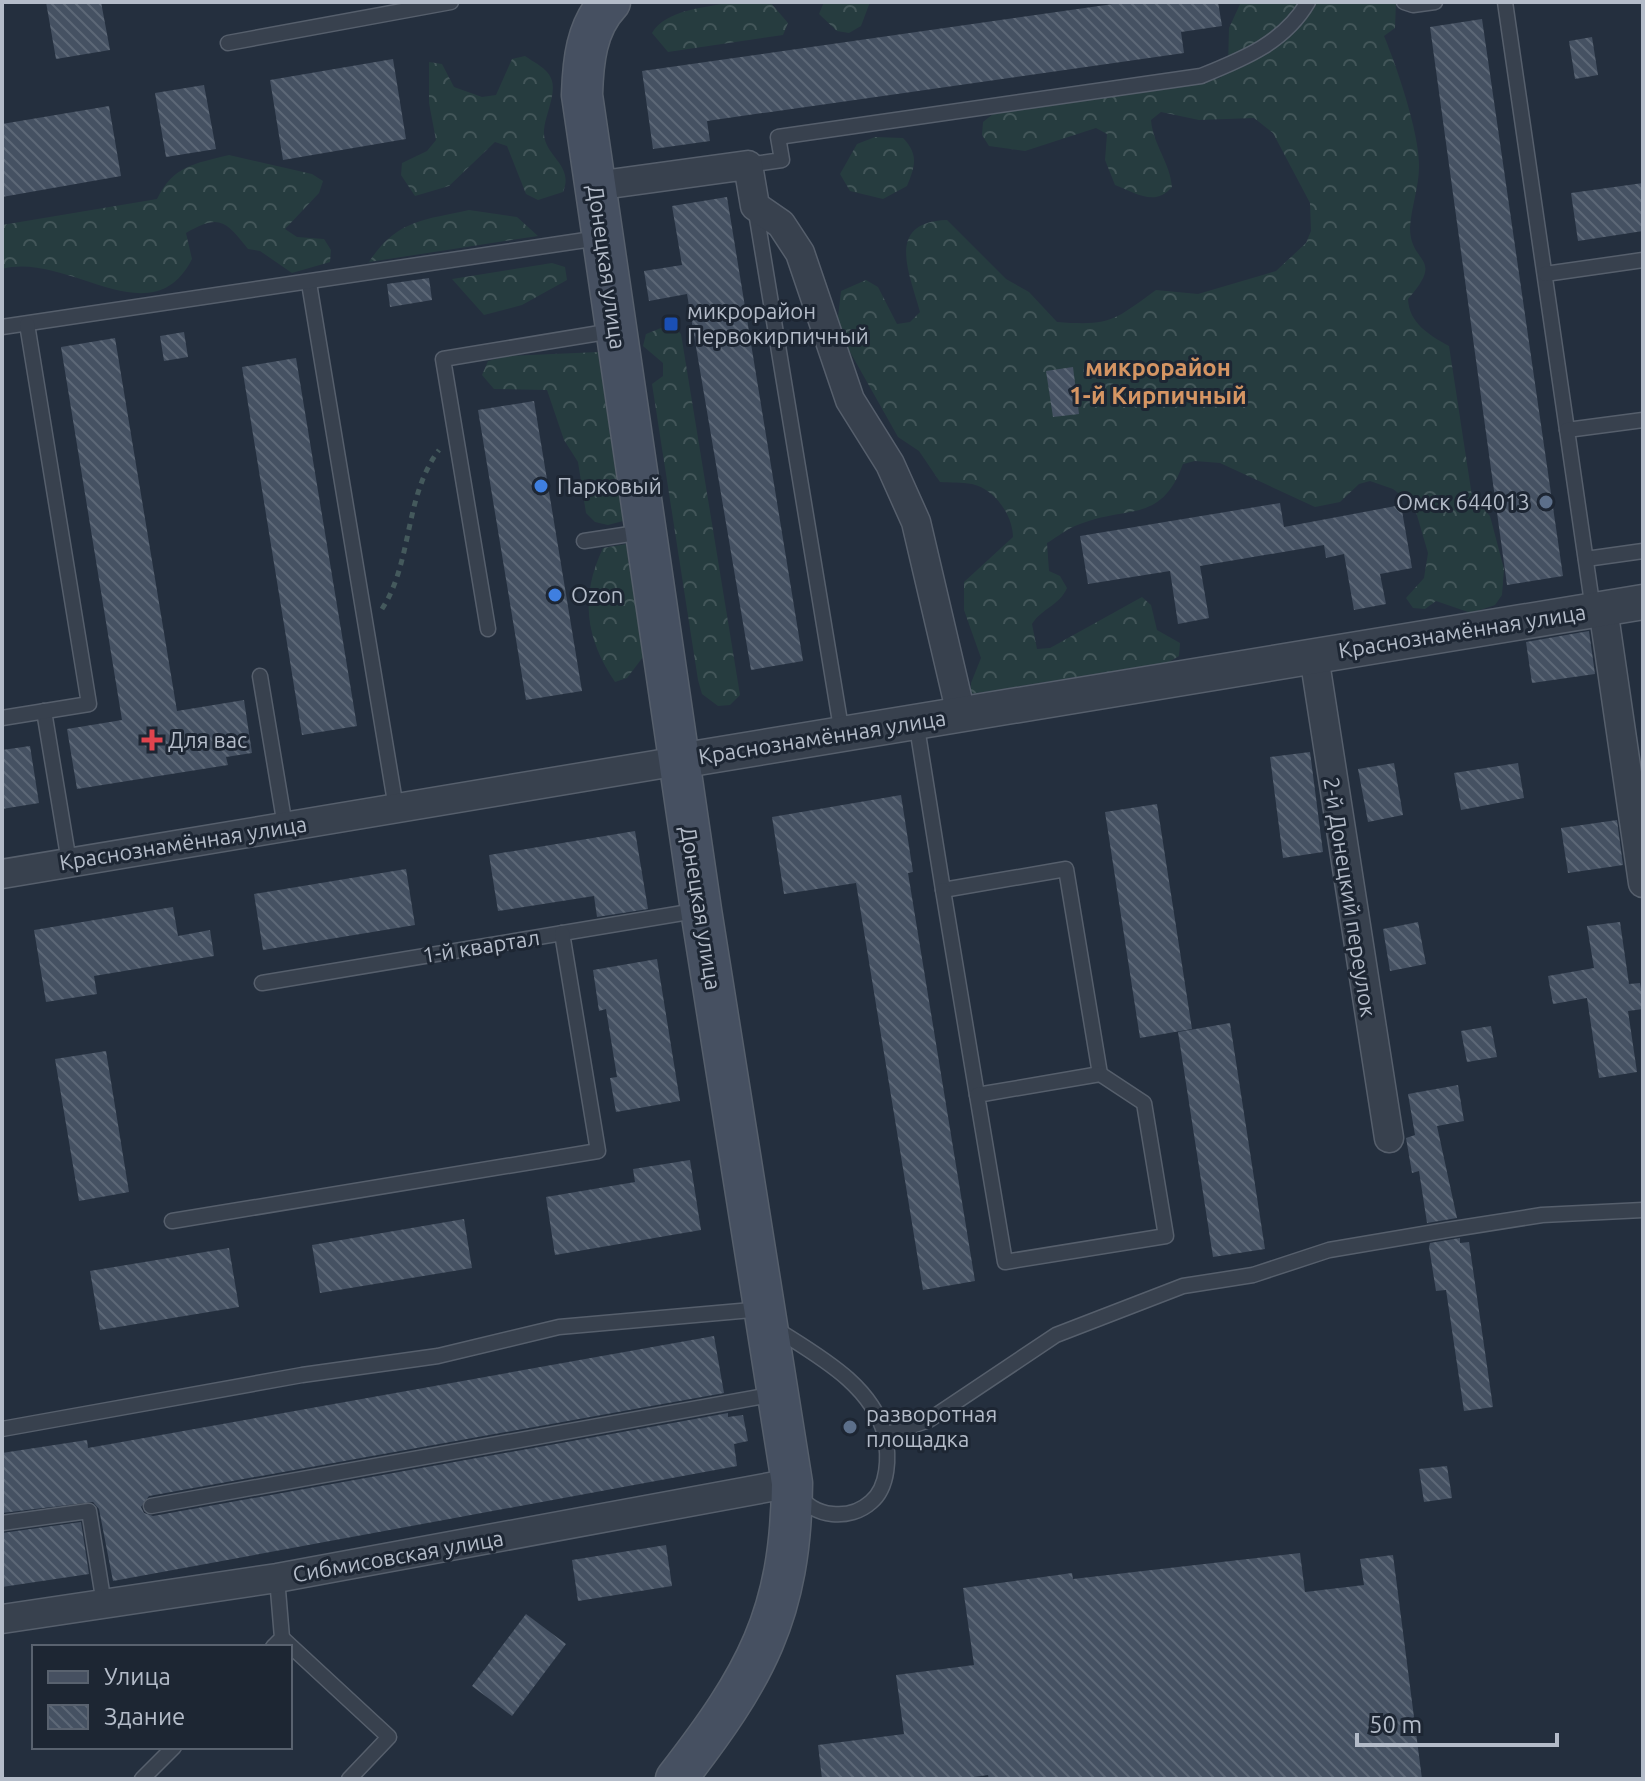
<svg xmlns="http://www.w3.org/2000/svg" width="1645" height="1781" font-family="Ubuntu,sans-serif">
	<defs>
		<pattern id="forest-crowns" width="20" height="18" patternUnits="userSpaceOnUse" patternTransform="scale(2)"><rect width="20" height="18" fill="#263c3f"/><path d="M2 6a3 3 0 1 1 6 0M12 15a3 3 0 1 1 6 0" fill="none" stroke="#435659"/></pattern>
		<pattern id="building-back-hatch" width="6" height="6" patternUnits="userSpaceOnUse" patternTransform="scale(2)"><rect width="6" height="6" fill="#455162"/><path d="M-1 5l2 2M0 0l6 6M5-1l2 2" fill="none" stroke="#5d6877"/></pattern>
	</defs>
	<rect width="100%" height="100%" fill="#242f3e"/>
	<g fill="url(#forest-crowns)">
		<path d="M732,2H770L788,23L783,35L668,52L652,33C666,9 706,8 732,2Z"/>
		<polygon points="824,2 870,2 861,26 849,33 837,31 819,14"/>
		<path d="M1241,2H1396L1395,28L1384,36C1397,67 1420,135 1419,167C1419,187 1411,208 1410,228C1410,265 1446,256 1408,299C1409,323 1429,335 1449,346L1472,496L1490,516L1504,569L1502,595L1495,605L1471,613L1436,601L1425,609L1413,608L1406,598L1424,578L1428,553L1414,505L1393,489L1370,481L1359,484L1340,502L1315,507L1220,463L1195,461L1183,464C1161,524 1128,505 1080,524C1068,528 1057,537 1047,543L1049,571L1060,576L1067,588C1059,606 1042,608 1032,624L1037,649L1050,648L1142,597L1151,605L1157,630L1180,643L1179,656L1169,662L971,694V683L981,658L964,610V582L1013,537C1013,516 995,489 972,484C962,482 950,483 940,482L919,451L898,437L845,343L838,317L841,291L866,280L878,287L897,324L910,322L920,312C910,274 884,222 947,220L1006,279L1029,292L1057,322C1111,326 1113,321 1156,290L1198,294L1276,271L1306,243L1311,231L1310,203L1273,133L1254,118L1199,120L1161,112L1151,120C1153,145 1170,162 1172,187C1155,207 1136,193 1115,185L1105,160L1107,134L1096,128L1025,151L989,146L982,135L983,122L993,114L1220,78L1228,66L1229,28Z"/>
		<path d="M525,56C535,63 549,69 552,81C556,95 545,116 544,130C542,156 575,164 563,192L538,200L526,194L507,146L495,142L449,186L415,196L401,175L402,163L427,151L436,140L429,103V62L442,64L454,87L482,97L496,95L512,59Z"/>
		<path d="M875,137L903,138C919,155 915,166 907,186L883,199L850,191L840,174L857,144Z"/>
		<path d="M229,155L312,174L323,181L319,193L285,229L297,237L324,239L331,250L330,262L292,273L260,251L248,249C225,220 219,214 186,233L192,259C151,339 68,251 2,269V225L157,199C174,165 194,164 229,155Z"/>
		<path d="M469,210L517,217L538,236L369,262C396,220 424,220 469,210Z"/>
		<polygon points="552,263 565,267 567,280 522,305 484,315 452,279"/>
		<polygon points="671,324 681,334 740,695 730,705 718,706 702,694 698,680 652,384 663,376 663,363 643,346 646,334"/>
		<polygon points="598,352 623,521 608,525 595,522 586,513 578,462 564,440 547,390 494,389 482,375 488,361 508,356"/>
		<path d="M626,544L643,657L627,678L615,682C585,638 580,596 603,548Z"/>
	</g>
	<g fill="url(#building-back-hatch)">
		<polygon points="46,2 101,2 110,50 56,59"/>
		<polygon points="1127,2 1218,2 1222,26 1181,32 1184,53 707,121 710,141 653,149 642,71"/>
		<polygon points="1482,19 1563,576 1507,585 1430,27"/>
		<polygon points="1592,37 1598,75 1575,79 1569,41"/>
		<polygon points="393,59 406,139 283,160 270,80"/>
		<polygon points="204,85 216,149 166,157 155,93"/>
		<polygon points="109,106 121,176 2,197 2,124"/>
		<polygon points="1643,183 1643,231 1578,241 1571,193"/>
		<polygon points="727,197 803,661 751,670 687,294 649,301 644,271 682,265 672,206"/>
		<polygon points="429,278 432,300 390,307 387,284"/>
		<polygon points="184,332 188,357 164,361 160,336"/>
		<polygon points="115,338 177,711 244,700 252,753 226,757 228,765 77,789 67,729 122,720 61,347"/>
		<polygon points="296,358 357,726 302,735 242,367"/>
		<polygon points="1073,367 1079,414 1053,417 1046,371"/>
		<polygon points="534,401 582,691 526,700 478,410"/>
		<polygon points="1280,503 1284,527 1401,505 1412,568 1380,574 1386,604 1354,610 1344,554 1326,558 1324,545 1200,566 1209,618 1178,624 1170,571 1088,584 1080,536"/>
		<polygon points="1589,631 1595,674 1532,683 1526,642"/>
		<polygon points="30,746 39,803 2,809 2,750"/>
		<polygon points="1310,752 1323,852 1283,858 1270,757"/>
		<polygon points="1394,763 1403,815 1368,822 1358,769"/>
		<polygon points="1518,763 1524,798 1461,810 1454,773"/>
		<polygon points="901,795 913,872 908,873 975,1281 923,1290 856,883 784,894 772,817"/>
		<polygon points="1157,804 1192,1029 1140,1038 1105,812"/>
		<polygon points="1617,820 1623,865 1568,873 1561,828"/>
		<polygon points="635,831 648,909 597,917 594,896 498,911 489,855"/>
		<polygon points="406,869 415,925 263,950 254,894"/>
		<polygon points="173,907 178,936 210,930 214,956 94,976 97,994 46,1002 34,930"/>
		<polygon points="1418,922 1426,964 1390,971 1383,929"/>
		<polygon points="1620,922 1629,984 1640,983 1643,1000 1643,1009 1628,1011 1637,1072 1599,1078 1587,998 1553,1004 1548,976 1594,968 1587,926"/>
		<polygon points="657,959 680,1101 616,1112 610,1078 617,1077 606,1009 599,1011 593,970"/>
		<polygon points="1230,1023 1265,1249 1213,1257 1178,1032"/>
		<polygon points="1491,1026 1497,1057 1467,1062 1461,1031"/>
		<polygon points="106,1051 129,1192 79,1201 55,1059"/>
		<polygon points="1458,1085 1464,1121 1437,1126 1457,1218 1427,1223 1419,1171 1412,1173 1406,1138 1415,1135 1408,1094"/>
		<polygon points="690,1160 701,1230 555,1255 546,1197 635,1182 633,1169"/>
		<polygon points="464,1219 472,1268 320,1293 312,1245"/>
		<polygon points="1460,1238 1460,1243 1469,1242 1493,1407 1464,1411 1446,1290 1436,1291 1429,1247 1430,1243"/>
		<polygon points="229,1248 239,1307 100,1330 90,1271"/>
		<polygon points="714,1336 724,1393 149,1496 141,1507 144,1513 153,1516 728,1413 728,1417 743,1415 748,1441 734,1444 737,1466 113,1581 99,1509 93,1502 2,1513 2,1453 87,1440 88,1448"/>
		<polygon points="1447,1466 1452,1498 1424,1502 1419,1469"/>
		<polygon points="81,1522 89,1574 2,1587 2,1533"/>
		<polygon points="666,1545 672,1586 578,1601 572,1560"/>
		<polygon points="1300,1553 1305,1592 1364,1585 1360,1559 1393,1555 1422,1779 989,1779 988,1775 960,1779 822,1779 818,1745 904,1734 896,1675 974,1665 963,1588 1072,1573 1073,1579"/>
		<polygon points="526,1614 566,1644 512,1716 472,1686"/>
	</g>
	<g fill="none" stroke-linecap="round" stroke-linejoin="round">
		<defs>
			<g id="service">
				<polyline points="1404,2 1413,5 1435,2"/>
				<polyline points="1505,2 1567,430"/>
				<polyline points="228,43 451,2"/>
				<path d="M748,165L782,160L778,137L1201,76C1243,59 1284,43 1308,2"/>
				<polyline points="755,206 842,734"/>
				<polyline points="1545,274 1643,260"/>
				<polyline points="309,283 396,808"/>
				<polyline points="2,327 599,238"/>
				<polyline points="584,541 643,532"/>
				<polyline points="1586,559 1643,551"/>
				<polyline points="1593,610 1567,430 1643,420"/>
				<polyline points="488,629 443,359 612,331"/>
				<polyline points="260,676 285,826"/>
				<polyline points="44,711 69,862"/>
				<polyline points="2,718 89,704 27,324"/>
				<polyline points="916,721 943,890 1066,869 1100,1074"/>
				<polyline points="943,890 977,1095"/>
				<polyline points="262,983 701,910"/>
				<polygon points="1100,1074 1144,1103 1166,1236 1005,1262 977,1095"/>
				<polyline points="172,1221 598,1151 562,933"/>
				<path d="M773,1327C816,1355 871,1383 885,1435L929,1420L1056,1335L1183,1286L1253,1275L1329,1250L1447,1230L1542,1215L1643,1210"/>
				<polyline points="2,1429 302,1375 438,1356 559,1327 763,1309"/>
				<path d="M798,1493C813,1518 850,1521 871,1502C889,1487 889,1456 885,1435"/>
				<polyline points="151,1506 776,1394"/>
				<polyline points="2,1523 89,1511 104,1604"/>
				<polyline points="282,1638 389,1737 349,1779"/>
				<polyline points="273,1647 282,1638 277,1578"/>
				<polyline points="142,1779 174,1747"/>
			</g>
			<g id="minor">
				<polyline points="595,186 748,165 755,206 781,224 800,253 850,400 890,464 916,522 961,714"/>
				<polyline points="1603,608 1643,883"/>
				<polyline points="1314,656 1389,1138"/>
				<polyline points="2,874 679,761"/>
				<polyline points="2,1619 277,1578 792,1483"/>
			</g>
			<polyline id="tertiary" points="679,761 1643,602"/>
			<path id="secondary" d="M610,2C586,27 583,62 582,95L701,910L792,1483C791,1615 755,1677 676,1779"/>
		</defs>
		<use href="#service" stroke="#565f6c" stroke-width="17"/>
		<use href="#minor" stroke="#565f6c" stroke-width="31"/>
		<use href="#tertiary" stroke="#565f6c" stroke-width="37"/>
		<use href="#secondary" stroke="#565f6c" stroke-width="43"/>
		<path stroke="#44595c" stroke-width="5" stroke-dasharray="6 6" stroke-linecap="butt" d="M382,609C413,561 404,496 439,450"/>
		<use href="#service" stroke="#38414e" stroke-width="14"/>
		<use href="#minor" stroke="#38414e" stroke-width="28"/>
		<use href="#tertiary" stroke="#38414e" stroke-width="34"/>
		<use href="#secondary" stroke="#465061" stroke-width="40"/>
	</g>
	<rect fill="#1a4fb4" stroke="#1d2633" stroke-width="3" x="663" y="316" width="16" height="16" rx="4"/>
	<g fill="#3f7fe0" stroke="#1d2633" stroke-width="3">
		<circle cx="541" cy="486" r="8"/>
		<circle cx="555" cy="595" r="8"/>
	</g>
	<g fill="#5c6f8a" stroke="#1d2633" stroke-width="3">
		<circle cx="1546" cy="502" r="8"/>
		<circle cx="850" cy="1427" r="8"/>
	</g>
	<path fill="#e0444e" stroke="#1d2633" stroke-width="3" d="M148 728h8v8h8v8h-8v8h-8v-8h-8v-8h8z"/>
	<g text-anchor="middle" stroke-width="6" stroke-linejoin="round" paint-order="stroke">
		<g font-size="22" fill="#b4bcc9" stroke="#1d2633">
			<text transform="translate(607 267) rotate(82)" y="8">Донецкая улица</text>
			<text transform="translate(1462 631) rotate(-9)" y="8">Краснознамённая улица</text>
			<text transform="translate(822 737) rotate(-9)" y="8">Краснознамённая улица</text>
			<text transform="translate(183 843) rotate(-9)" y="8">Краснознамённая улица</text>
			<text transform="translate(1350 897) rotate(81)" y="8">2-й Донецкий переулок</text>
			<text transform="translate(701 908) rotate(81)" y="8">Донецкая улица</text>
			<text transform="translate(481 946) rotate(-9)" y="8">1-й квартал</text>
			<text transform="translate(398 1556) rotate(-10)" y="8">Сибмисовская улица</text>
		</g>
		<g font-size="22" fill="#b4bcc9" stroke="#1d2633" text-anchor="start">
			<text x="687" y="319">микрорайон<tspan x="687" dy="25">Первокирпичный</tspan></text>
			<text x="557" y="494">Парковый</text>
			<text x="1530" y="510" text-anchor="end">Омск 644013</text>
			<text x="571" y="603">Ozon</text>
			<text x="168" y="748">Для вас</text>
			<text x="866" y="1422">разворотная<tspan x="866" dy="25">площадка</tspan></text>
		</g>
		<g font-size="24" font-weight="bold" fill="#d59563" stroke="#1d2633">
			<text x="1158" y="376">микрорайон<tspan x="1158" dy="28">1-й Кирпичный</tspan></text>
		</g>
	</g>
	<rect width="1645" height="1781" fill="none" stroke="#b4bcc9" stroke-width="8"/>
	<rect x="32" y="1645" width="260" height="104" fill="#1d2633" stroke="#59626f" stroke-width="2"/>
	<rect x="48" y="1671" width="40" height="12" fill="#465061" stroke="#59626f" stroke-width="2"/>
	<text x="104" y="1685" font-size="24" fill="#b4bcc9">Улица</text>
	<rect x="48" y="1705" width="40" height="24" fill="url(#building-back-hatch)" stroke="#59626f" stroke-width="2"/>
	<text x="104" y="1725" font-size="24" fill="#b4bcc9">Здание</text>
	<path d="M1357 1733v12h200v-12" fill="none" stroke="#b4bcc9" stroke-width="4"/>
	<text x="1369" y="1733" font-size="24" fill="#b4bcc9" stroke="#1d2633" stroke-width="6" paint-order="stroke">50 m</text>
</svg>
